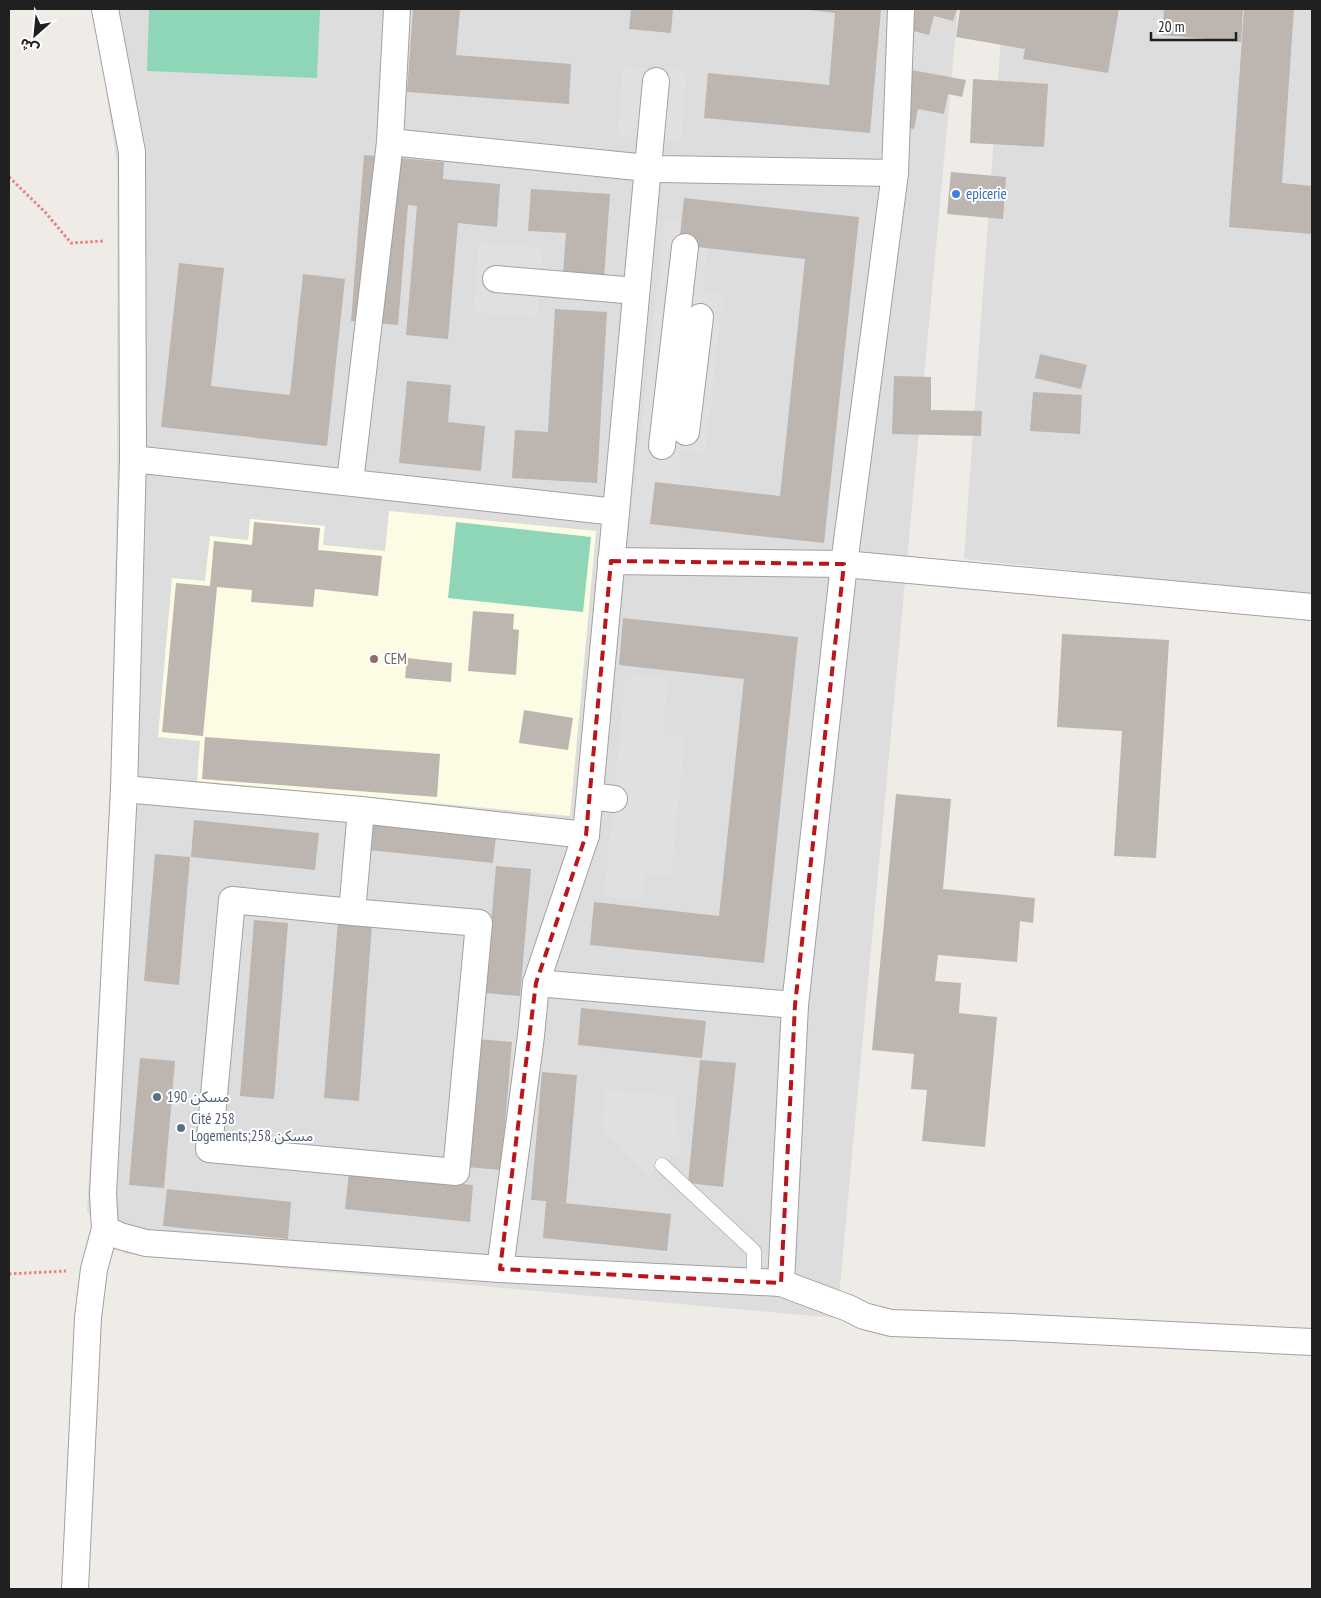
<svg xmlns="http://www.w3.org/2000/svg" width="1321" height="1598" font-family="'PT Sans Narrow','Noto Sans Arabic',sans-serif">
	<rect width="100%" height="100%" fill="#efece7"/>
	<g fill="#dedddd">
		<polygon points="94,9 958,9 837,1318 126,1254 106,1236 87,1212 110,807 117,488 117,164"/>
		<polygon points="1003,9 1312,9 1312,596 964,559"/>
	</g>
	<polygon fill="#fcfbe3" points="389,511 596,531 570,816 197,781 200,741 158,737 172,578 205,581 210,536 248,540 250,519 325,526 323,545 385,551"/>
	<g fill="#8ed6b7">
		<polygon points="149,9 320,9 317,78 147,71"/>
		<polygon points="456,522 591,537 583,612 448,598"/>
	</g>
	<g fill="#e0e0e0">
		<polygon points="623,66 687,71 681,142 617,136"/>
		<polygon points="665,220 710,226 702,293 723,295 705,454 682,451 674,523 631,518"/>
		<polygon points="479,242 543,248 537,318 473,312"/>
		<polygon points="626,673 668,677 663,734 685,736 671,877 645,874 643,900 604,896"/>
		<polygon points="606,1089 674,1097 681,1150 648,1176 601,1127"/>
	</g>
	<g fill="#bcb5b0">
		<polygon points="413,9 460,9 456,55 571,64 569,104 407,92"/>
		<polygon points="631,9 673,9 671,33 629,29"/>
		<polygon points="809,9 881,9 870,133 704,118 708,73 829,85 835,13 809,10"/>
		<polygon points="908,9 957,9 953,21 934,16 929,35 902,28"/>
		<polygon points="960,9 1119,9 1108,73 1023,59 1025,49 956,37"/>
		<polygon points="1164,9 1243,9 1241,42 1162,35"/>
		<polygon points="1244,9 1294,9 1282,183 1312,186 1312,234 1229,227"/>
		<polygon points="906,69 966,80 962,97 948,94 944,114 918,109 914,129 891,125"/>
		<polygon points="973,79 1048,84 1044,147 970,143"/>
		<polygon points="364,155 444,162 443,179 500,184 497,227 458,223 448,339 406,335 417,206 408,205 398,325 351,321"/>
		<polygon points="951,172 1006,177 1003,219 947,214"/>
		<polygon points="531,189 610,194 604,278 563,275 566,233 528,231"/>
		<polygon points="684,198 859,217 824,543 650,524 655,482 780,496 805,259 679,245"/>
		<polygon points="179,263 224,268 211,386 290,395 303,274 345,279 327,446 161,427"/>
		<polygon points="555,309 607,312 597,483 512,478 515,430 548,432"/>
		<polygon points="1040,354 1087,365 1081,389 1035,378"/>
		<polygon points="894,376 931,377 931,410 982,411 981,436 892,434"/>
		<polygon points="407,381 451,385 448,422 485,426 481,471 399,463"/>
		<polygon points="1033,392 1082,395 1080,434 1030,431"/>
		<polygon points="254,522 320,528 318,550 382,556 378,596 315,589 313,607 251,602 252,590 217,587 203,736 162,732 176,583 210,586 214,541 252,545"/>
		<polygon points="473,611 514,614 513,629 519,630 516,675 468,671"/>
		<polygon points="623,618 798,637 764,963 590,945 594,902 719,916 744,679 619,665"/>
		<polygon points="1062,634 1169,640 1156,858 1114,856 1122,731 1057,727"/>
		<polygon points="407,658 452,663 451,682 405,678"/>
		<polygon points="524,710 573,718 568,750 519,743"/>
		<polygon points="205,737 440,754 437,797 202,779"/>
		<polygon points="896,794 951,799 943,889 1035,898 1033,923 1020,921 1017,962 938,955 935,981 961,983 959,1013 997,1017 985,1147 922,1141 927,1090 911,1089 914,1054 872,1050"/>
		<polygon points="372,813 497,826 493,863 369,850"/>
		<polygon points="194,820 319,833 315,870 191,857"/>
		<polygon points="155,854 190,857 179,985 144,981"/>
		<polygon points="496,866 531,869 520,996 485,993"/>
		<polygon points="254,920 288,923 274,1099 240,1096"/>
		<polygon points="338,921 372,924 359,1101 324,1098"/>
		<polygon points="581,1008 706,1021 702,1058 578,1045"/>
		<polygon points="477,1039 512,1042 501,1170 467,1167"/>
		<polygon points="140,1058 175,1061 164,1188 129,1185"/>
		<polygon points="700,1060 736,1063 723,1187 688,1183"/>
		<polygon points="542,1072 577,1075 566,1203 554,1202 671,1214 667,1251 543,1238 546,1201 531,1200"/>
		<polygon points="349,1172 473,1185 470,1222 345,1209"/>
		<polygon points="167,1189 291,1202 288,1239 163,1226"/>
	</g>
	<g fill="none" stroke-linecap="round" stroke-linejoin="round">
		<defs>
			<polyline id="lane" points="662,1165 754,1251 754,1282"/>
			<g id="street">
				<polyline points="105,9 132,152 133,459 124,789 103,1194 105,1229 120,1236 146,1243 500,1269 781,1283 848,1308 864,1316 891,1323 1012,1327 1312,1342"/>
				<polyline points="390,142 657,169 895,173"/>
				<polyline points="496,279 636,291"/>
				<polyline points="686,432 700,317"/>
				<polyline points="662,446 685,247"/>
				<polyline points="133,459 616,512"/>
				<polyline points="350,482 390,142 397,9"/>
				<polyline points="611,561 844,564 1312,607"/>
				<polyline points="124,789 361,810 586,835"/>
				<polyline points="590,796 614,799"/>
				<polyline points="352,912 479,923 456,1172 209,1149 232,900 352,912 361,810"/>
				<polyline points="536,983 795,1005"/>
				<polyline points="500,1269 531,1036 536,983 586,835 656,81"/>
				<polyline points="781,1283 795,1005 844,564 895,173 901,9"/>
				<polyline points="75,1589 88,1318 94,1269 105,1229"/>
			</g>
		</defs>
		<use href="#lane" stroke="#a1a1a1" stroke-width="15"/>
		<use href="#street" stroke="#a1a1a1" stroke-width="28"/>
		<g stroke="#ec827c" stroke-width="3" stroke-dasharray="2.5 2.5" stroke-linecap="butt">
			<polyline points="9,177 45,212 71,243 104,241"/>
			<polyline points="9,1274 66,1271"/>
		</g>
		<use href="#lane" stroke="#fff" stroke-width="14"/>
		<use href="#street" stroke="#fff" stroke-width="26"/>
	</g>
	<path fill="none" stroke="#ba151c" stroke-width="4" stroke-dasharray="10 6" stroke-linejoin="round" d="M611,561L844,564L795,1005L781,1283L500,1269L536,983L586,835Z"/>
	<circle fill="#3f7fe0" stroke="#fff" stroke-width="2" cx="956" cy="194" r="5"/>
	<circle fill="#8d6e63" stroke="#fff" stroke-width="2" cx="374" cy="659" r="5"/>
	<g fill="#5c6f8a" stroke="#fff" stroke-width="2">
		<circle cx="157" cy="1097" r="5"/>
		<circle cx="181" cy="1128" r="5"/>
	</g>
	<g text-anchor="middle" stroke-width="4" stroke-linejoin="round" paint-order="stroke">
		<g font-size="15" fill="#366cbe" stroke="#fff" text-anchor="start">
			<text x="966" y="199">epicerie</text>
		</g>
		<g font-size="15" fill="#785e54" stroke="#fff" text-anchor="start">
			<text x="384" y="664">CEM</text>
		</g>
		<g font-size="15" fill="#4e5e75" stroke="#fff" text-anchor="start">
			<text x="167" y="1102">190 مسكن</text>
			<text x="191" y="1124">Cité 258<tspan x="191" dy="17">Logements;258 مسكن</tspan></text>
		</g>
	</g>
	<rect width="1321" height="1598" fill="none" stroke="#202020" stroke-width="20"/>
	<g transform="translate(35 35) rotate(207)" stroke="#ffffff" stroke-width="4" paint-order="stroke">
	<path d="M0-4L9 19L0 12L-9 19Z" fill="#202020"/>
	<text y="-8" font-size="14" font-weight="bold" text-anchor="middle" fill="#202020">ش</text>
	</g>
	<path d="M1151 32v8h85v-8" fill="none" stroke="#202020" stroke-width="2.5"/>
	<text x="1158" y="32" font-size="15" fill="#202020" stroke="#ffffff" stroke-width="4" paint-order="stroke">20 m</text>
</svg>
